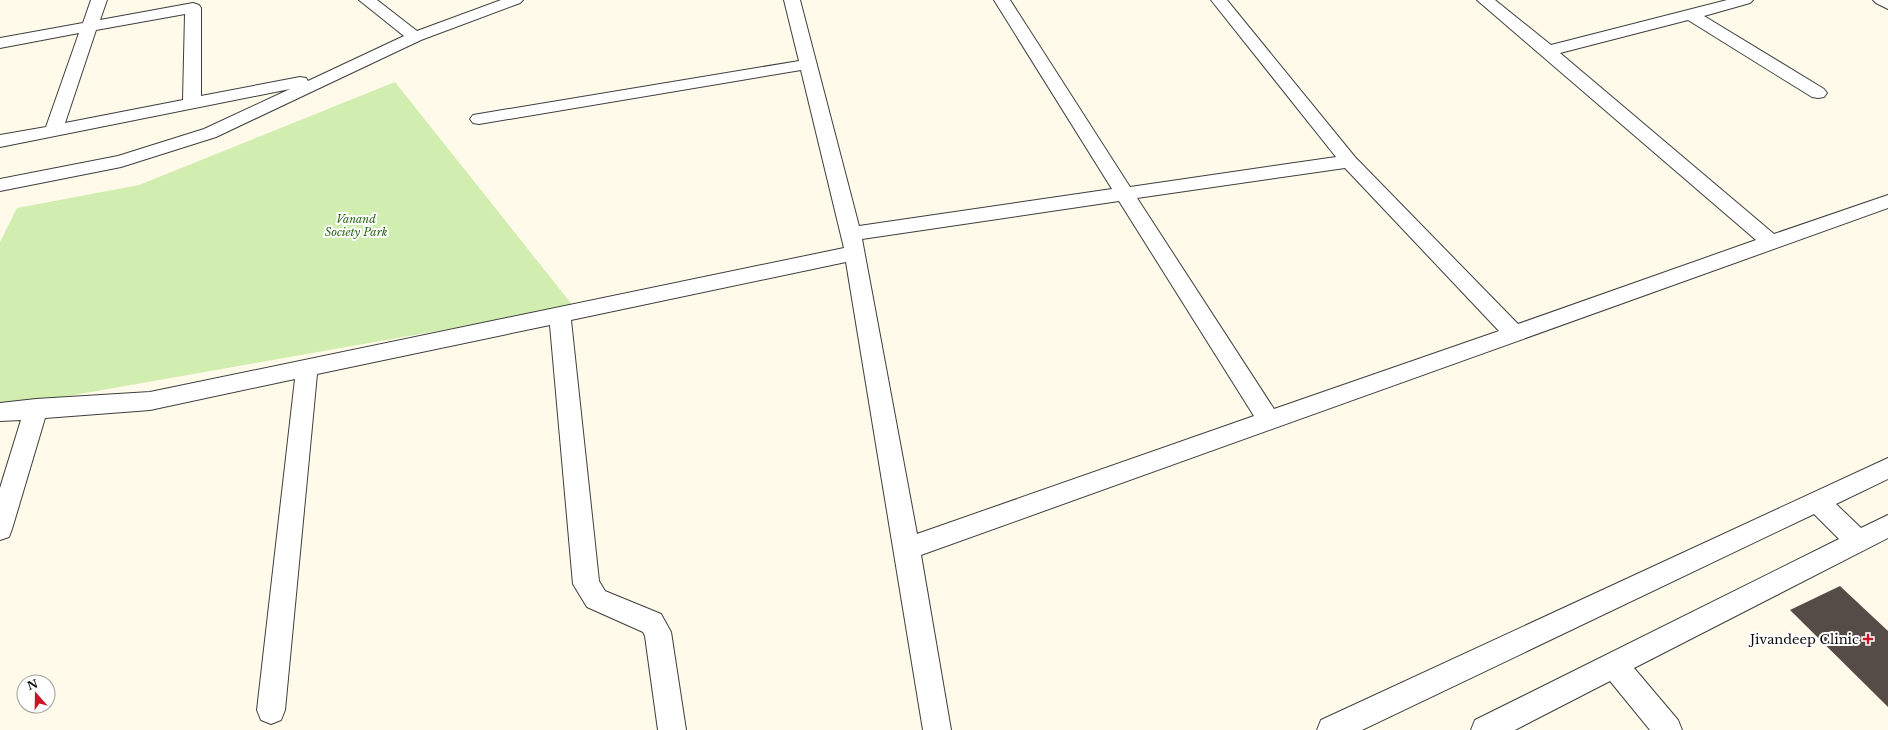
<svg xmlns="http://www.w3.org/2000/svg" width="1888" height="730" font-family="'Libre Baskerville',serif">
	<rect width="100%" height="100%" fill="#fffae9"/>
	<polygon fill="#d1edaf" points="395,82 574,307 0,408 0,242 17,208 139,185"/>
	<polygon fill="#554c47" points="1840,586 1888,631 1888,707 1790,610"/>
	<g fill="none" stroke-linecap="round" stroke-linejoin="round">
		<defs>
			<g id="minor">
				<path d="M91,0H107L100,20L193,3L199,5L201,8V96L300,77L306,78L308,81L404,36L359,0H377L417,31L501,0H523L520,3L421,40L216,137L121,167L0,191V179L118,156L204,129L290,89L0,147V135L46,127L79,33L0,48V38L83,23ZM185,14L183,100L65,123L96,30Z"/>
				<path d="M784,0H800L859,226L1112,189L994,0H1010L1130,187L1336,157L1211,0H1227L1355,157L1518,324L1756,240L1477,0H1495L1551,45L1727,0H1753L1750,3L1704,16L1824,89L1827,93L1824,97L1818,98L1812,97L1688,20L1560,53L1774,234L1888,195V208L921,555L951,730H923L846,262L571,320L599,581L605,591L661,614L671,632L686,730H658L645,636L643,632L587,607L573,584L550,325L317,374L285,710L281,720L271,724L261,720L257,710L295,379L150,410L45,418L12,529L9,537L0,540V488L21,420L0,421V403L36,399L150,392L844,248L801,70L479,124L473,123L470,119L473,115L479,114L799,61ZM1345,168L1499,331L1274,409L1137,198ZM1119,201L1254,416L917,534L862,239Z"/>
				<polygon points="1873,0 1888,0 1888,9 1876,3"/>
				<polygon points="1888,458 1888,479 1836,504 1861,528 1888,515 1888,538 1634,668 1678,720 1682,730 1650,730 1610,681 1515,730 1471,730 1475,720 1839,539 1814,514 1362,730 1317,730 1321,720"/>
			</g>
		</defs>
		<use href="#minor" stroke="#3e3e3e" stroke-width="2"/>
		<use href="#minor" fill="#fff" fill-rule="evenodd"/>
	</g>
	<path fill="#c71725" stroke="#fff" stroke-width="1.5" d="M1866 633h4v4h4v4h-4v4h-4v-4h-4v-4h4z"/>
	<g text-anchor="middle" stroke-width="4" stroke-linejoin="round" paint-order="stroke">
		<g font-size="11" font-style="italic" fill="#2a6816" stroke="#fff">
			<text x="356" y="223">Vanand<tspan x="356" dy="13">Society Park</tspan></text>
		</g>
		<g font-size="13" fill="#0b0b0b" stroke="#fff" text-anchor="end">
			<text x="1859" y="644">Jivandeep Clinic</text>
		</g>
	</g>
	<g transform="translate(36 694) rotate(340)"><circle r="19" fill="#ffffff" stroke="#9d9d9d"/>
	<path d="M0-3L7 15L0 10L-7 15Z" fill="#c71725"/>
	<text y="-6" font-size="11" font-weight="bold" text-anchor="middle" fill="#0b0b0b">N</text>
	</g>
</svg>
